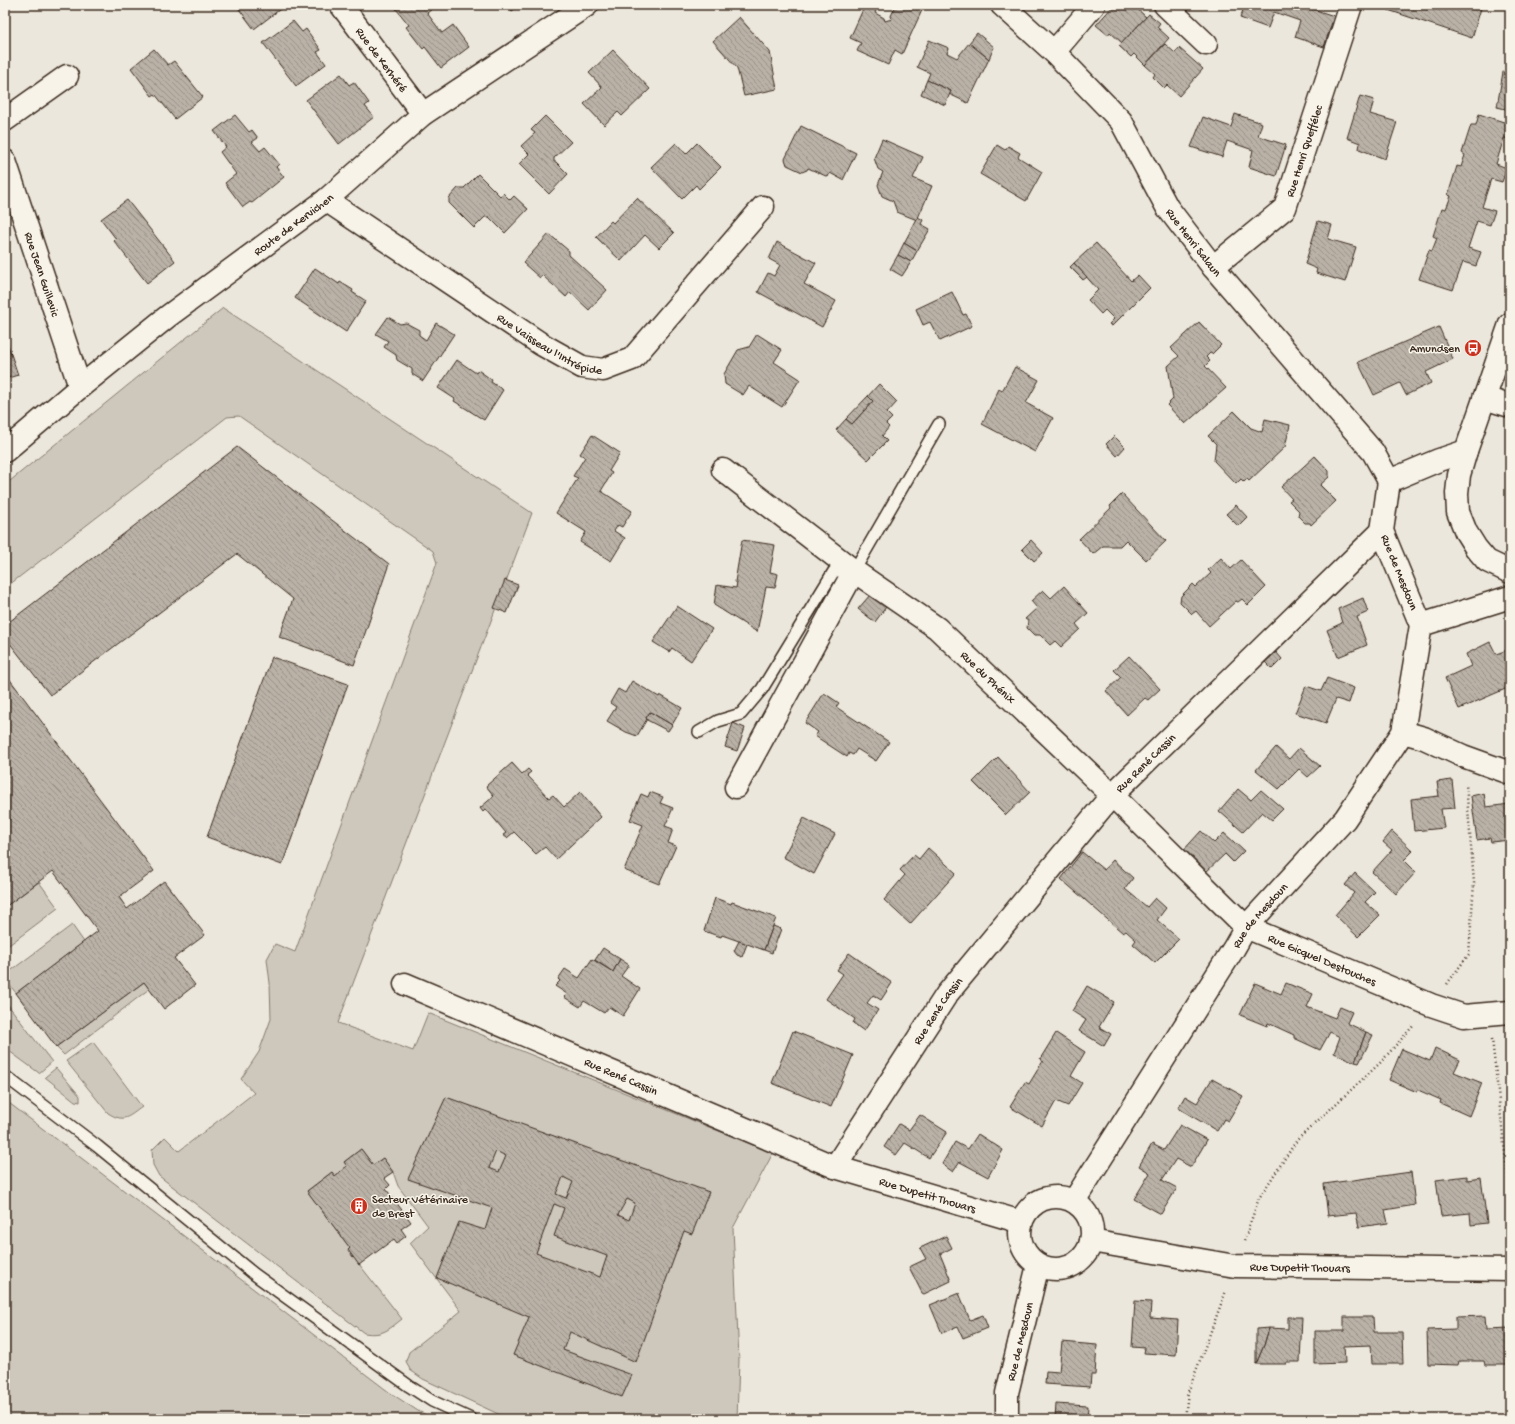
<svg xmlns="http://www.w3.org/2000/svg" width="1515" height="1424" font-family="'Gochi Hand',sans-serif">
	<defs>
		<pattern id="building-back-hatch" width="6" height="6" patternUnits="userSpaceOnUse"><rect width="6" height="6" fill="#bab2a7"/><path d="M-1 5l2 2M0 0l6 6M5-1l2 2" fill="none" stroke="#989187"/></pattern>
	</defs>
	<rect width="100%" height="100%" fill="#ece7dc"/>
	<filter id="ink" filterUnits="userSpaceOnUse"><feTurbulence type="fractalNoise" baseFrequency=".025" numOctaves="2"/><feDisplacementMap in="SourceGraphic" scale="8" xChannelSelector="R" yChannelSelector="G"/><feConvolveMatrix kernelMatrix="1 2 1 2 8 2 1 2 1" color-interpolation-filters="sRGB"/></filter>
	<g filter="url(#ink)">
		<g fill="#cec8bc" stroke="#84796d">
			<path d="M223,308L532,513L338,1023L413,1051L428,1013L773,1153L733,1228L739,1360L737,1419H509L423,1379L410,1370L406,1361L409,1352L461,1311L410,1243L428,1226L398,1186L393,1172L383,1158L373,1165L361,1149L344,1162L347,1166L335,1176L332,1172L307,1191L350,1248L348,1250L402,1319C388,1330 383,1336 364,1333L159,1176L153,1165L152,1150L165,1137L179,1151L254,1093L241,1079L259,1052L271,1019L270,983L267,959L275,944L295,952L437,563L433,551L239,416L227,417L5,588V485Z"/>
			<polygon points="39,882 58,908 5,948 5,907"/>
			<polygon points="72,925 84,942 16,993 5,979 5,975"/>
			<polygon points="144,982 149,989 64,1055 56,1047"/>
			<polygon points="5,1001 52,1062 39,1073 5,1048"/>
			<path d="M93,1042L142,1107C128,1117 124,1123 108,1113L66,1061Z"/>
			<polygon points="56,1068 80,1096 80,1102 75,1101 45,1077"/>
			<polygon points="5,1100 389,1392 418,1411 435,1419 5,1419"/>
		</g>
		<g fill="url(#building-back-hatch)" stroke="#3b2a1e" fill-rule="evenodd">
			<polygon points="236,5 282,5 283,7 254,29"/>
			<polygon points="393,5 437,5 427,13 442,33 453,25 469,47 441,68 425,47 423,49 406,27 409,25"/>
			<polygon points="507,5 520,5 512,11"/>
			<polygon points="865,5 876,11 875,13 884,18 885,21 892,19 891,16 896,5 916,5 923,8 902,54 895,50 888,65 857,51 861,43 850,38"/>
			<polygon points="1114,5 1133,5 1146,17 1122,43 1110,32 1108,35 1096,25"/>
			<polygon points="1245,5 1307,5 1307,7 1334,16 1324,47 1295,37 1300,21 1274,12 1268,28 1240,18"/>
			<polygon points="1390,5 1482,5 1472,38 1388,10"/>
			<polygon points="1149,14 1160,23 1157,27 1169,38 1145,65 1134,54 1131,57 1119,46"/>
			<polygon points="739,17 770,52 777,89 744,96 737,68 713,41"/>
			<polygon points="293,21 302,32 306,29 321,50 317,52 326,64 296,86 263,43"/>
			<polygon points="977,33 994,47 989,59 969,43"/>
			<polygon points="929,40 949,48 947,53 957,58 969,43 989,59 968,103 949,94 951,91 927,80 930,73 917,67"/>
			<polygon points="1165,44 1175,53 1179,48 1203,69 1179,96 1167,85 1164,88 1153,77 1155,74 1145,65"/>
			<polygon points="154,49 168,65 174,61 203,97 175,119 155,94 152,96 131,68"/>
			<polygon points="613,50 650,89 622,116 618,112 604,125 584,104 602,87 589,73"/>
			<polygon points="1503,72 1510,73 1510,110 1497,107"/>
			<polygon points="341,74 349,85 354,82 369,103 365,106 374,117 339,144 306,100"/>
			<polygon points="927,80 951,91 945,105 921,94"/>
			<polygon points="1360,96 1374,100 1370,114 1397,122 1385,159 1359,149 1360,143 1347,138"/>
			<polygon points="1235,114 1262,123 1258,136 1286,145 1276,176 1249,167 1253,150 1227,141 1222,157 1191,147 1203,117 1231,127"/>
			<polygon points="1479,114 1510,124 1510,139 1504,138 1496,164 1507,168 1502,182 1491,179 1482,207 1495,211 1490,225 1477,221 1468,248 1481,252 1476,266 1463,262 1453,290 1419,279 1429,250 1432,251 1437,238 1433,236 1442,208 1446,209 1451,196 1448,195 1457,166 1461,167 1465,155 1462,153 1471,125 1476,125"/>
			<polygon points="235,115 249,132 252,130 258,138 252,142 260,151 265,147 279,164 276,167 284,177 252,203 250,202 243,207 225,183 236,174 220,152 226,147 214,131"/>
			<polygon points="545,116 571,142 554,158 554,162 556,162 568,174 549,194 519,164 529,154 521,146 535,133 531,130"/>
			<polygon points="801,126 856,153 843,180 830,173 828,177 808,168 807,170 802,172 787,165 785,159"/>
			<polygon points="882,139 923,157 913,178 932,186 917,220 897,212 893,201 882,196 878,185 883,172 878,169 874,158"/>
			<polygon points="676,143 686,154 697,143 721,167 699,189 696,185 682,199 651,167"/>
			<polygon points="997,145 1005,150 1008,146 1020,153 1018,157 1042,172 1026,201 980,174"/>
			<polygon points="478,174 500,196 503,193 510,200 514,196 528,209 505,233 489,217 485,217 474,228 449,203 449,198 458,188 464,188"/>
			<polygon points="637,198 674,233 659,248 645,235 621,261 596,237 611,221 613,223"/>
			<polygon points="127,200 175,261 147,283 114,241 116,239 101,219"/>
			<polygon points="918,217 923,220 921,224 930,229 917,251 904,243"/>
			<polygon points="1318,221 1332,225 1328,239 1356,247 1345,282 1316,273 1317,269 1305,264"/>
			<polygon points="549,234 569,251 569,255 607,290 589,310 570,292 566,297 542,275 540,278 523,263"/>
			<polygon points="777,242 816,263 804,284 836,301 822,327 758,292 768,273 774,276 780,265 769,259"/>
			<polygon points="904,243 917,251 911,262 898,255"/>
			<polygon points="1096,243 1131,281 1138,275 1150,288 1112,326 1109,324 1114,319 1105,310 1101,314 1088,300 1098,290 1074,263"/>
			<polygon points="898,255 911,262 902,276 890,269"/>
			<polygon points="1074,263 1087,277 1083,280 1070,267"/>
			<polygon points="315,268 339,284 340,282 353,290 352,292 366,301 346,332 295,298"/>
			<polygon points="952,292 963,315 966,314 972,326 940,341 930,322 923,325 916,309"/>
			<polygon points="388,317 400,324 406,323 419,330 419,335 426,340 436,323 454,334 423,381 412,374 412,369 397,360 396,355 384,347 388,341 376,334"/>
			<polygon points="1199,322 1221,345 1212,354 1210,353 1206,357 1210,361 1205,366 1226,388 1185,424 1167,405 1173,399 1168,366 1179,356 1171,348"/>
			<polygon points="1439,327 1453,359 1426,372 1431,383 1406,395 1400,383 1374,395 1358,362"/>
			<polygon points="757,334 782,350 774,362 800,379 782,407 749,386 743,395 725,384 724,374 738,350 749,347"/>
			<polygon points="5,336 18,375 5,379"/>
			<polygon points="457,360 476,373 478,370 492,380 491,382 503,390 484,420 454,401 455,399 438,388"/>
			<polygon points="1015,367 1039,380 1026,403 1053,418 1035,452 982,424 999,389 1002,391"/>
			<polygon points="879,384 897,402 887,413 892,418 886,424 889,427 882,436 887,441 868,460 836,430 846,419 852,424 873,401 868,396"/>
			<polygon points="868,396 873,401 852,424 846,419"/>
			<polygon points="1234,411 1251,428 1262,432 1265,419 1290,425 1285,447 1249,481 1247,479 1244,482 1241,479 1236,484 1214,461 1216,444 1208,436"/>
			<polygon points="592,435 620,453 609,471 612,473 601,491 632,511 622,527 618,525 614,531 625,538 611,561 580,542 586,532 556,513 578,478 573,476 585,457 580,454"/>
			<polygon points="1114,436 1125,447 1117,456 1106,444"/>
			<polygon points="237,447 389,564 354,665 279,637 293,599 237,554 50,695 5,637 5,625"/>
			<polygon points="1315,456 1329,471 1329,477 1320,485 1336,501 1311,525 1310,523 1305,523 1298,516 1299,511 1289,501 1292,499 1281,487"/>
			<polygon points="1122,494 1166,541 1146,560 1126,540 1120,546 1103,546 1093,554 1079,539 1111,508 1110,506"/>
			<polygon points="1236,505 1247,517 1238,526 1226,514"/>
			<polygon points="742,540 775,545 770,572 778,574 775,588 766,587 757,632 714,605 717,585 736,588 737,582 735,582"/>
			<polygon points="1031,540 1043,553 1034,561 1022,549"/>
			<polygon points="1221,558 1231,569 1241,560 1266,587 1248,605 1242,599 1238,602 1236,601 1209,626 1196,611 1192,614 1180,602 1181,596 1193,584 1196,587 1211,573 1208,570"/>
			<polygon points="505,580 518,585 507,613 494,608"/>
			<polygon points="1064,586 1088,613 1076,624 1080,629 1061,647 1055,641 1050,645 1040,635 1034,635 1027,628 1028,621 1025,619 1037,608 1031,601 1043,590 1051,598"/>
			<polygon points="870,595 886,607 875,622 858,609"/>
			<polygon points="1363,598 1368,612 1357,617 1367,645 1338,657 1327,630 1342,623 1338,609"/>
			<polygon points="677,606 712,629 691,661 672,648 669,652 653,642"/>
			<polygon points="1490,642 1496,654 1510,649 1510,687 1459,709 1445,678 1471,666 1466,654"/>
			<polygon points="1276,652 1282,659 1272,669 1265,662"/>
			<polygon points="1129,656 1160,689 1148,700 1145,698 1127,715 1106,691 1121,677 1114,670"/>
			<polygon points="272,657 348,684 282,865 207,837"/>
			<polygon points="5,673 154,871 119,897 127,909 164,881 205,935 174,958 195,985 164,1009 144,982 56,1047 16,993 98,931 53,871 5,907 5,823 10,819 5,812"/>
			<polygon points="1327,678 1354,688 1349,703 1336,699 1326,723 1295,713 1306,686 1321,691"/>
			<polygon points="632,681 659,697 660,695 682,708 672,725 650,712 646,718 647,719 637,736 626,732 607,721 616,707 610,703 618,689 625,693"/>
			<polygon points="824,693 839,703 836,707 889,742 876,761 857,749 853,755 849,753 847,757 815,736 818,732 805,723"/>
			<polygon points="650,712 672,725 668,731 647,720 647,719 646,718"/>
			<polygon points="733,723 745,728 737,751 725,747"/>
			<polygon points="1276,747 1289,759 1299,748 1320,766 1308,777 1299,769 1279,789 1256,770"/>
			<polygon points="998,757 1030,792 1006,815 973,782"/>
			<polygon points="512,763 522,774 528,769 531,772 527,775 549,798 553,795 564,807 580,792 601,817 556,859 545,847 536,854 514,832 507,838 503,835 506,833 486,809 483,812 480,808 494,796 486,786"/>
			<polygon points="1452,780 1455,808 1441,809 1444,828 1414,831 1411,799 1439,796 1437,782"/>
			<polygon points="1238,789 1251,800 1261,790 1283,809 1272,820 1262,812 1243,832 1219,811"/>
			<polygon points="650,792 663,797 660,803 673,808 665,826 673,829 668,843 676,846 659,884 624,870 643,825 630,820 641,794 648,797"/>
			<polygon points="1484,793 1486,807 1510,804 1510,840 1491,842 1490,838 1477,840 1471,796"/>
			<polygon points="804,818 835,834 814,874 783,857"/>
			<polygon points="1201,831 1214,843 1224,833 1244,851 1233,862 1225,854 1204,874 1181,853"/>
			<polygon points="1392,831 1413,851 1404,860 1416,872 1396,894 1372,872 1392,850 1383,842"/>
			<polygon points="928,848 956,873 910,924 884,900 905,875 900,870 914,855 919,859"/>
			<polygon points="1082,852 1104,870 1113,860 1133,878 1125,889 1147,907 1155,898 1166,908 1157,920 1179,939 1155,963 1133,944 1136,940 1126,931 1123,933 1061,879"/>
			<polygon points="1355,873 1375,892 1365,902 1380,915 1358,937 1335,915 1354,893 1345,885"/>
			<polygon points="715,898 731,904 732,902 776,918 764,950 722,935 721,937 704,931"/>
			<polygon points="773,926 781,929 772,953 764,950"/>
			<polygon points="739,941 747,944 742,957 737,955 734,951"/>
			<polygon points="603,948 620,959 613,972 595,960"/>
			<polygon points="849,953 892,983 881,1000 873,995 867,1003 878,1010 864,1031 853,1023 855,1019 826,999 843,974 837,970"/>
			<polygon points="592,959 613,972 620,959 629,965 621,976 640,989 623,1016 609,1007 604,1013 584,1001 580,1007 564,997 567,994 555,986 560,981 558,979 565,969 579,978"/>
			<polygon points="1255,983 1281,994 1286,983 1313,994 1307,1007 1335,1018 1340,1007 1352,1012 1347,1023 1366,1032 1355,1062 1334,1053 1340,1037 1330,1032 1320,1050 1294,1038 1294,1035 1268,1023 1267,1026 1240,1015"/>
			<polygon points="1087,986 1114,1002 1099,1027 1111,1034 1104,1046 1079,1031 1086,1020 1072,1011"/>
			<polygon points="793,1031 853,1055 831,1107 772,1083"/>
			<polygon points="1366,1032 1373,1035 1359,1063 1355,1062"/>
			<polygon points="1056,1033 1085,1052 1071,1076 1082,1083 1068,1106 1056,1101 1042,1126 1010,1107 1025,1082 1029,1084 1043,1061 1040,1059"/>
			<polygon points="1435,1048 1460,1060 1454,1072 1482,1083 1469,1116 1440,1103 1441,1100 1418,1090 1417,1092 1389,1080 1402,1049 1430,1061"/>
			<polygon points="1212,1079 1243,1096 1228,1121 1224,1119 1217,1131 1178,1108 1185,1096 1197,1103"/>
			<path d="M446,1097L709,1192L692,1234L684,1231L636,1362L570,1332L563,1350L632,1375L622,1397L513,1355L529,1317L437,1278L459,1222L485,1230L492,1208L408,1179ZM496,1151L506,1156L499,1172L489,1168ZM563,1177L573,1182L566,1198L556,1194ZM627,1199L635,1203L629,1220L618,1215ZM554,1204L564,1208L554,1236L607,1256L600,1277L536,1253Z"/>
			<polygon points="920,1115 947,1132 929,1158 905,1143 896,1155 884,1147 899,1124 909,1130"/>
			<polygon points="1180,1125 1207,1140 1191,1167 1176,1159 1162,1180 1177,1188 1161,1214 1134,1199 1150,1173 1139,1166 1152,1144 1164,1150"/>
			<polygon points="978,1134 1003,1150 988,1177 960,1162 953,1172 942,1164 955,1142 968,1149"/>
			<polygon points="361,1149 373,1165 383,1158 393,1172 384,1178 390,1185 386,1189 411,1222 401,1229 406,1236 397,1243 394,1239 359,1265 348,1250 350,1248 307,1191 332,1172 335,1176 347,1166 344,1162"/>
			<polygon points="1411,1172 1415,1205 1385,1210 1388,1223 1359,1227 1356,1213 1328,1216 1324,1184"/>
			<polygon points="1467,1176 1467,1180 1481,1178 1487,1223 1471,1225 1470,1213 1441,1216 1436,1180"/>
			<polygon points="946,1236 952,1248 940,1254 951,1281 924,1294 922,1293 909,1267 926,1259 920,1248"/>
			<polygon points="959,1293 970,1320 983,1315 988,1328 963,1338 958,1327 942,1333 930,1305"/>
			<polygon points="1135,1301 1151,1302 1150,1318 1178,1320 1176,1355 1144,1353 1145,1348 1132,1347"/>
			<polygon points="1485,1316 1486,1329 1510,1328 1510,1365 1485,1365 1484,1361 1459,1361 1458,1365 1428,1364 1427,1330 1456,1329 1456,1317"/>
			<polygon points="1288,1317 1302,1317 1300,1362 1286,1362 1286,1364 1256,1364 1264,1345 1269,1328 1288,1329"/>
			<polygon points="1344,1317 1373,1317 1374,1332 1402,1332 1403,1364 1372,1364 1371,1345 1344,1346 1345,1363 1315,1364 1315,1331 1344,1331"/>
			<polygon points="1269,1328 1264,1345 1256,1364 1256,1329"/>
			<polygon points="1062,1342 1097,1345 1095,1375 1091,1375 1090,1387 1045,1384 1046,1371 1059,1372"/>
			<polygon points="1056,1404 1088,1406 1087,1419 1055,1419"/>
		</g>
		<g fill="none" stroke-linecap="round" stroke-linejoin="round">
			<defs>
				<g id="lane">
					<polyline points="699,732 718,721 741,714 762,689 834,571 854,571 939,424"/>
					<polyline points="5,1076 97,1146 254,1274 409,1386 432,1401 471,1419"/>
				</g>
				<g id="street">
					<path id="s1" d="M341,5L423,114"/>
					<path id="s2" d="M1002,5L1054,52L1121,121L1167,207L1213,267L1373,452L1389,481"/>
					<polyline points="1165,5 1206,44"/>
					<polyline points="1054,52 1094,5"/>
					<polyline points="5,120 67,76"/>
					<path id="s3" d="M5,161L80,387"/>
					<path id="s4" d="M326,200L541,344L582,367L603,370L632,359L763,207"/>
					<path id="s5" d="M1213,267L1285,208L1351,5"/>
					<polyline points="1510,324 1466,451 1459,475 1457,493 1458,512 1466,532 1476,548 1487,561 1510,572"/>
					<polyline points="1484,398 1510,406"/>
					<path id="s6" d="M5,451L80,387L167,317L326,200L423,114L587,5"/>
					<path id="s7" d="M723,470L854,571L937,628L1112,795L1246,927L1431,1005L1464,1016L1510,1012"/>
					<polyline points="1389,481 1439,460 1466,451"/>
					<polyline points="1421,625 1510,597"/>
					<polyline points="1403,732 1424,738 1463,756 1510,773"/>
					<polyline points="736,787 854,571"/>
					<path id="s8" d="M405,984L835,1167L1021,1222"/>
					<path id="s9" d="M835,1167L947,994L1112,795L1382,531"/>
					<circle cx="1056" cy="1233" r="36"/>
					<path id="s10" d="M1074,1201L1234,948L1246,927L1345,819L1403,732L1421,625L1382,531L1389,481"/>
					<path id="s11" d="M1091,1241L1235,1266L1510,1270"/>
					<path id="s12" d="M1007,1419V1393L1038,1265"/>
				</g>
			</defs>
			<use href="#lane" stroke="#3b2a1e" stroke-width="14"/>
			<use href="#street" stroke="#3b2a1e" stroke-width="25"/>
			<g stroke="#3b2a1e" stroke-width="2.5" stroke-dasharray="1 3" stroke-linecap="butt">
				<polyline points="1447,984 1469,954 1474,883 1466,784"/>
				<polyline points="1492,1039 1510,1197"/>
				<polyline points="1244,1241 1259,1198 1297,1140 1380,1063 1414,1025"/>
				<polyline points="1185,1419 1188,1392 1226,1291"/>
			</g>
			<use href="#lane" stroke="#f7f3e8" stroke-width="11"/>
			<use href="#street" stroke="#f7f3e8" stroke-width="22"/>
		</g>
	</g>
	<defs>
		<symbol id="bus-disc" viewBox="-11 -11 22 22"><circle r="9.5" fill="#c8321e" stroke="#f7f3e8"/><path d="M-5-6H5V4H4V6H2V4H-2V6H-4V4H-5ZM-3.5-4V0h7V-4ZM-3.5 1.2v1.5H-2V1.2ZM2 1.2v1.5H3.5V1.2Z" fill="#fff"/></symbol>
		<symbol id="building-disc" viewBox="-11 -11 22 22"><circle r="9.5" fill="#c8321e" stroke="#f7f3e8"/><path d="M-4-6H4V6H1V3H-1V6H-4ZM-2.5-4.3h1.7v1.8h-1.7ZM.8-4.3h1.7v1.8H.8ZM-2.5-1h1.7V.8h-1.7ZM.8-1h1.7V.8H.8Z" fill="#fff"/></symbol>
	</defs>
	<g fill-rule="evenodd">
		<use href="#bus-disc" x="1463" y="338" width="20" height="20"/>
		<use href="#building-disc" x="349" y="1196" width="20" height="20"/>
	</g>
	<g text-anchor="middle" stroke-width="3" stroke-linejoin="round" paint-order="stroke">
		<g font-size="12" fill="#3b2a1e" stroke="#f7f3e8">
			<text dy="4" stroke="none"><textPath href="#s1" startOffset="68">Rue de Kerhéré</textPath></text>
			<text dy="4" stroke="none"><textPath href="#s5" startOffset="153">Rue Henri Queffélec</textPath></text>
			<text dy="4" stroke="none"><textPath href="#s6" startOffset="367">Route de Kervichen</textPath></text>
			<text dy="4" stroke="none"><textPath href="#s2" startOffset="308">Rue Henri Salaun</textPath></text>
			<text dy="4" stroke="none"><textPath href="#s3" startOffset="119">Rue Jean Guillevic</textPath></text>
			<text dy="4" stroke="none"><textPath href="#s4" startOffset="267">Rue Vaisseau l'Intrépide</textPath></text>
			<text transform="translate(1400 572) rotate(68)" y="4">Rue de Mesdoun</text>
			<text dy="4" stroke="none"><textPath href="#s7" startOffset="337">Rue du Phénix</textPath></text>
			<text dy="4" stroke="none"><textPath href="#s9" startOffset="511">Rue René Cassin</textPath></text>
			<text dy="4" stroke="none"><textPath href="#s10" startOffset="341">Rue de Mesdoun</textPath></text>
			<text dy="4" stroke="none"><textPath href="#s7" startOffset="779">Rue Gicquel Destouches</textPath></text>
			<text dy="4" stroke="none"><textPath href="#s9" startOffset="187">Rue René Cassin</textPath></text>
			<text dy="4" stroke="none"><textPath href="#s8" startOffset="235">Rue René Cassin</textPath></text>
			<text dy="4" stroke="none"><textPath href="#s8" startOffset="564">Rue Dupetit Thouars</textPath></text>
			<text dy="4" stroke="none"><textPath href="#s11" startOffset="211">Rue Dupetit Thouars</textPath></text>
			<text dy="4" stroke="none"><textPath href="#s12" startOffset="79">Rue de Mesdoun</textPath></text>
		</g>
		<g font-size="12" fill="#3b2a1e" stroke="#f7f3e8" text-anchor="end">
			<text x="1460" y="352">Amundsen</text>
			<text x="372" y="1203" text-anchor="start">Secteur Vétérinaire<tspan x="372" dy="14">de Brest</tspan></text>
		</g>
	</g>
	<rect width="1515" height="1424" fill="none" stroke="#f7f3e8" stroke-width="20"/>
	<rect x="10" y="10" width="1495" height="1404" fill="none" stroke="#3b2a1e" stroke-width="1.5" filter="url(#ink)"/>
</svg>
